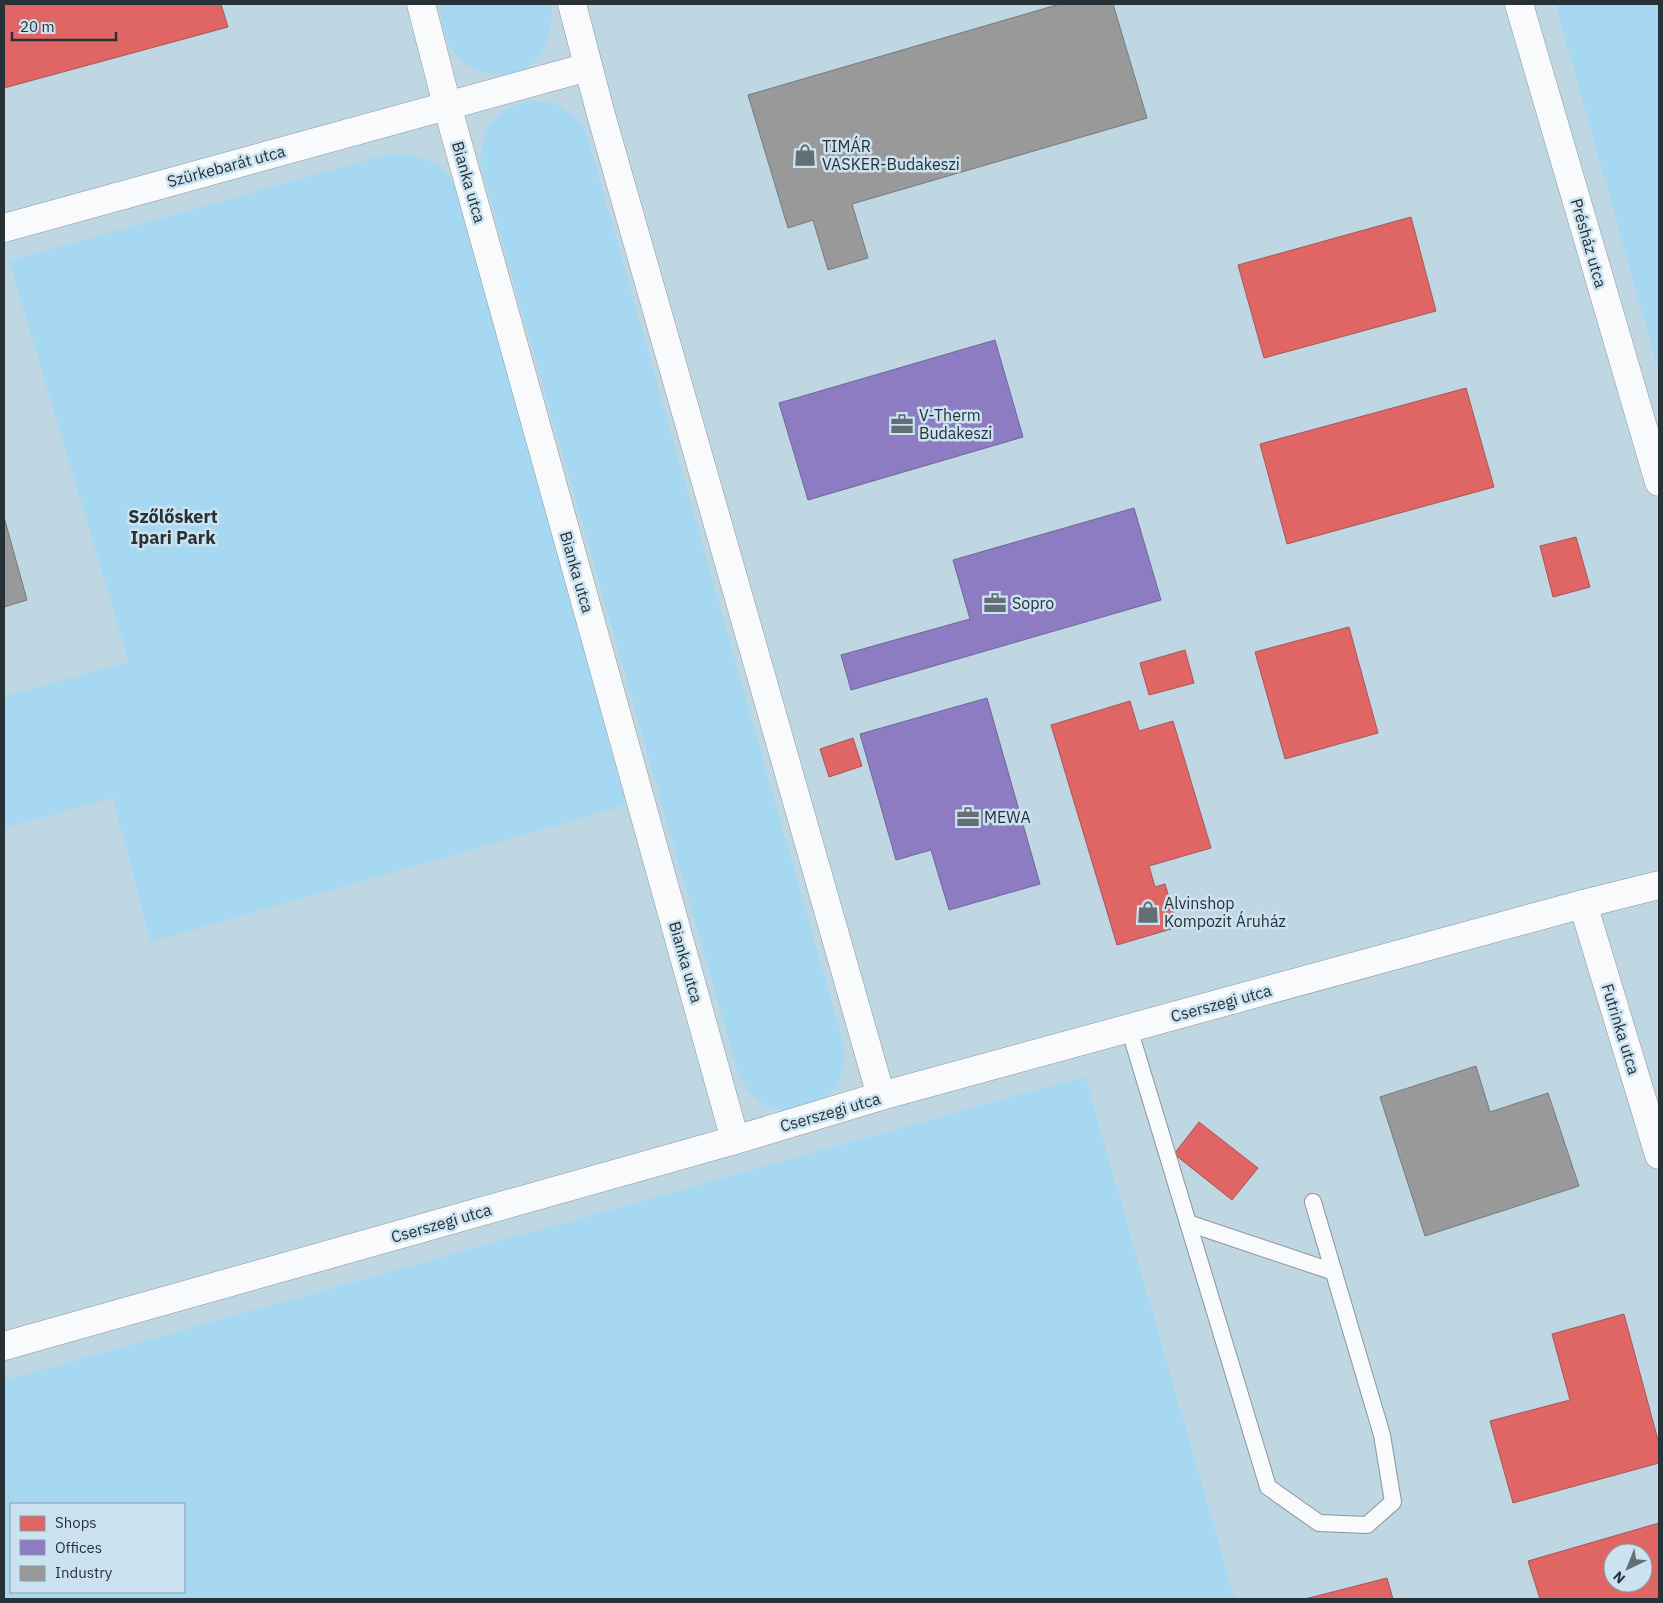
<svg xmlns="http://www.w3.org/2000/svg" width="1663" height="1603" font-family="'IBM Plex Sans',sans-serif">
	<rect width="100%" height="100%" fill="#d3e1e9"/>
	<path fill="#bfd6e3" fill-rule="evenodd" d="M4,4H1555L1659,373V1599H1235L1085,1076L4,1380ZM1613,1553H1643V1583H1613Z"/>
	<g fill="#a6d8f2" fill-rule="evenodd">
		<path d="M438,4H552C554,41 536,81 492,74C478,72 465,66 456,55C444,41 442,21 438,4Z"/>
		<polygon points="1555,4 1659,4 1659,373"/>
		<path d="M527,101C556,100 570,108 586,132L844,1046V1066L837,1086L823,1100L785,1111L766,1106L750,1093L739,1076L480,163C482,128 494,111 527,101Z"/>
		<path d="M393,153C412,154 435,158 448,174C453,180 456,189 460,195L626,805L151,942L113,798L4,828V696L129,662L9,261Z"/>
		<path d="M1085,1076L1235,1599H4V1380ZM11,1504H184V1592H11Z"/>
	</g>
	<g fill="#e06666" stroke="#a85658" fill-rule="evenodd">
		<polygon points="4,4 221,4 228,27 4,88"/>
		<polygon points="1411,217 1436,311 1264,358 1238,265"/>
		<polygon points="1466,388 1494,487 1287,544 1260,444"/>
		<polygon points="1576,537 1590,587 1553,597 1540,546"/>
		<polygon points="1349,627 1378,733 1285,759 1255,652"/>
		<polygon points="1185,650 1194,683 1149,695 1140,663"/>
		<polygon points="1130,701 1139,731 1173,721 1211,848 1149,866 1155,887 1165,884 1178,927 1117,945 1051,725"/>
		<polygon points="853,738 862,766 829,777 820,749"/>
		<polygon points="1199,1122 1258,1168 1232,1200 1174,1154"/>
		<polygon points="1624,1314 1659,1444 1659,1463 1513,1503 1490,1421 1570,1400 1552,1334"/>
		<path d="M1659,1523V1599H1540L1528,1561ZM1613,1553H1643V1583H1613Z"/>
		<polygon points="1387,1578 1393,1599 1305,1599"/>
	</g>
	<g fill="#8e7cc3" stroke="#6f6699">
		<polygon points="995,340 1023,437 808,500 779,403"/>
		<polygon points="1134,508 1161,600 851,690 841,655 970,619 953,560"/>
		<polygon points="987,698 1040,884 949,910 931,850 896,860 860,734"/>
	</g>
	<g fill="#999" stroke="#777a7b">
		<polygon points="1060,4 1113,4 1147,118 852,204 868,258 828,270 813,220 788,228 748,95"/>
		<polygon points="4,517 27,600 4,607"/>
		<polygon points="1476,1066 1490,1112 1548,1093 1579,1186 1425,1236 1380,1097"/>
	</g>
	<g fill="none" stroke-linecap="round" stroke-linejoin="round">
		<defs>
			<g id="service">
				<polyline points="1129,1028 1268,1487 1319,1523 1367,1525 1393,1502 1382,1435 1313,1202"/>
				<polyline points="1188,1223 1334,1272"/>
			</g>
			<g id="minor">
				<polyline points="421,4 447,105 735,1140"/>
				<polyline points="572,4 600,111 881,1096"/>
				<polyline points="1519,4 1659,482"/>
				<polyline points="4,228 588,67"/>
				<polyline points="1583,904 1659,1155"/>
				<polyline points="4,1346 735,1140 881,1096 1583,904 1659,885"/>
			</g>
		</defs>
		<use href="#service" stroke="#8c969b" stroke-width="18"/>
		<use href="#minor" stroke="#8c969b" stroke-width="29"/>
		<use href="#service" stroke="#f8fafc" stroke-width="16"/>
		<use href="#minor" stroke="#f8fafc" stroke-width="28"/>
	</g>
	<defs>
		<symbol id="shop-bare" viewBox="-9 -9 18 18"><path d="M-5-2.5h2.3a2.7 3.5 0 0 1 5.4 0H5L5.5 6h-11ZM-1.5-2.5h3a1.5 2.3 0 0 0-3 0Z" fill="#636f75" stroke="#cbe3f1" stroke-width="2.5" paint-order="stroke"/></symbol>
		<symbol id="office-bare" viewBox="-9 -9 18 18"><path d="M-6-3h4V-5.5h4V-3h4V5H-6ZM-1-4.5V-3h2v-1.5ZM-6 0V1H6V0Z" fill="#636f75" stroke="#cbe3f1" stroke-width="2.5" paint-order="stroke"/></symbol>
	</defs>
	<g fill-rule="evenodd">
		<use href="#shop-bare" x="789" y="139" width="32" height="32"/>
		<use href="#office-bare" x="886" y="408" width="32" height="32"/>
		<use href="#office-bare" x="979" y="587" width="32" height="32"/>
		<use href="#office-bare" x="952" y="801" width="32" height="32"/>
		<use href="#shop-bare" x="1132" y="896" width="32" height="32"/>
	</g>
	<g text-anchor="middle" stroke-width="5" stroke-linejoin="round" paint-order="stroke">
		<g font-size="16" fill="#273136" stroke="#cbe3f1" text-anchor="start">
			<text x="822" y="152">TIMÁR<tspan x="822" dy="18">VASKER-Budakeszi</tspan></text>
			<text x="919" y="421">V-Therm<tspan x="919" dy="18">Budakeszi</tspan></text>
			<text x="1012" y="609">Sopro</text>
			<text x="984" y="823">MEWA</text>
			<text x="1164" y="909">Alvinshop<tspan x="1164" dy="18">Kompozit Áruház</tspan></text>
		</g>
		<g font-size="16" fill="#273136" stroke="#cbe3f1">
			<text transform="translate(226 166) rotate(-15)" y="6">Szürkebarát utca</text>
			<text transform="translate(469 182) rotate(74)" y="6">Bianka utca</text>
			<text transform="translate(1589 243) rotate(74)" y="6">Présház utca</text>
			<text transform="translate(577 572) rotate(74)" y="6">Bianka utca</text>
			<text transform="translate(686 962) rotate(74)" y="6">Bianka utca</text>
			<text transform="translate(1221 1003) rotate(-15)" y="6">Cserszegi utca</text>
			<text transform="translate(1621 1029) rotate(73)" y="6">Futrinka utca</text>
			<text transform="translate(830 1112) rotate(-16)" y="6">Cserszegi utca</text>
			<text transform="translate(441 1223) rotate(-16)" y="6">Cserszegi utca</text>
		</g>
		<g font-size="18" font-weight="bold" fill="#273136" stroke="#cbe3f1">
			<text x="173" y="523">Szőlőskert<tspan x="173" dy="21">Ipari Park</tspan></text>
		</g>
	</g>
	<rect width="1663" height="1603" fill="none" stroke="#273136" stroke-width="10"/>
	<rect x="10" y="1503" width="175" height="90" fill="#cbe3f1" stroke="#899ca6"/>
	<rect x="20" y="1516" width="25" height="15" fill="#e06666" stroke="#899ca6"/>
	<text x="55" y="1528" font-size="15" fill="#273136">Shops</text>
	<rect x="20" y="1540" width="25" height="15" fill="#8e7cc3" stroke="#899ca6"/>
	<text x="55" y="1553" font-size="15" fill="#273136">Offices</text>
	<rect x="20" y="1566" width="25" height="15" fill="#999999" stroke="#899ca6"/>
	<text x="55" y="1578" font-size="15" fill="#273136">Industry</text>
	<g transform="translate(1628 1568) rotate(223)"><circle r="24" fill="#cbe3f1" stroke="#899ca6"/>
	<path d="M0-4L9 19L0 12L-9 19Z" fill="#636f75"/>
	<text y="-8" font-size="14" font-weight="bold" text-anchor="middle" fill="#273136">N</text>
	</g>
	<path d="M12 32v8h104v-8" fill="none" stroke="#273136" stroke-width="2.5"/>
	<text x="20" y="32" font-size="15" fill="#273136" stroke="#cbe3f1" stroke-width="4" paint-order="stroke">20 m</text>
</svg>
